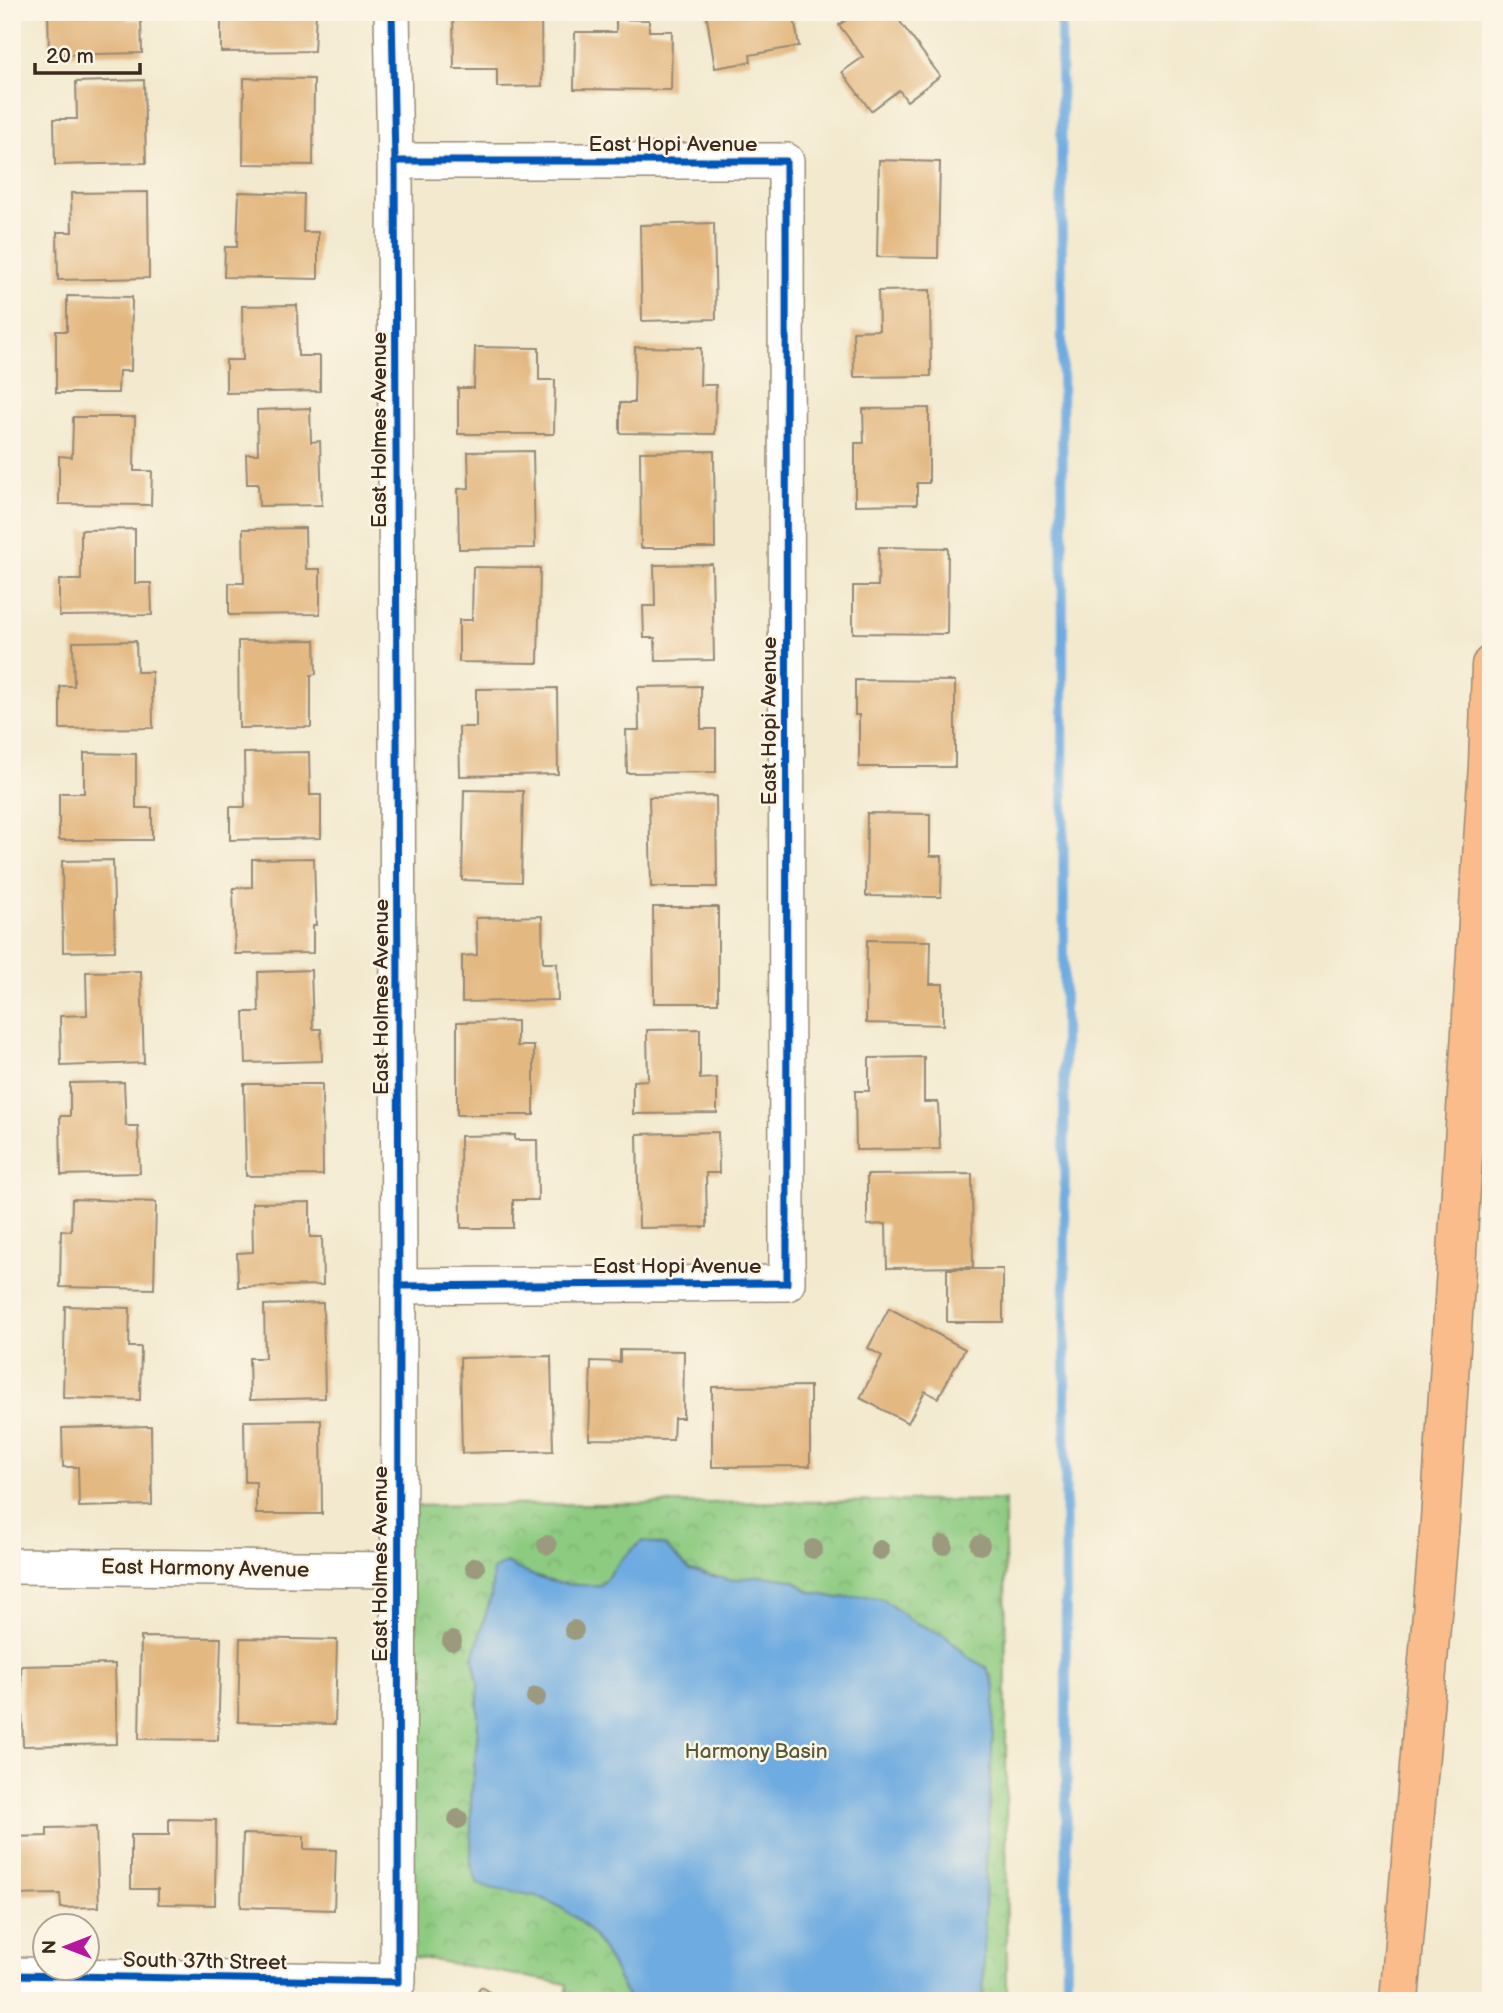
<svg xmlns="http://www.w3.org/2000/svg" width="1503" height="2013" font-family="'Balsamiq Sans',sans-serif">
	<defs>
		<pattern id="park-crowns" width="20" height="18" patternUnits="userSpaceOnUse" patternTransform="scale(1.75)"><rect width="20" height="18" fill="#8dcb81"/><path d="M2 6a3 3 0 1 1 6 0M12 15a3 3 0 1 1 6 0" fill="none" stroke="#7bae6f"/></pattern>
	</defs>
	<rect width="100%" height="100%" fill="#fcf5e5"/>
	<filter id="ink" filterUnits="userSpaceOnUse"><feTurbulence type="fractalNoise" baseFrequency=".0143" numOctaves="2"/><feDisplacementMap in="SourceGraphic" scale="14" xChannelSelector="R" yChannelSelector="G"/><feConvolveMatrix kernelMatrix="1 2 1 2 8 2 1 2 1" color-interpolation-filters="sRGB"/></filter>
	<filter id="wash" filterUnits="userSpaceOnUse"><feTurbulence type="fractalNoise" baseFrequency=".00686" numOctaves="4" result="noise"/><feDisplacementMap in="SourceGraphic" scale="28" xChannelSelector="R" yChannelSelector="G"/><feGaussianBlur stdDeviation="1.57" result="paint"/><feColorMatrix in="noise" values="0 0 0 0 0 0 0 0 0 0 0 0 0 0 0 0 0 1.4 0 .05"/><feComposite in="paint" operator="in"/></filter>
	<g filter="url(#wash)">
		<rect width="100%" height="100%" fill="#f2e9ce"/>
		<polygon fill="url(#park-crowns)" stroke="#647a50" stroke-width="2" points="1005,1500 1007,2001 567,2001 567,1984 398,1954 398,1506"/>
		<path fill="#6eabe0" stroke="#546a7f" stroke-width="2" d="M642,1541L665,1546L690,1570L729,1580L761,1576L793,1580L811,1592L838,1598L864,1596L882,1599L912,1621L944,1635L970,1658L987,1668L995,1688L986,1870L983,2001H629C607,1955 592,1918 541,1898C521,1890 498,1893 478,1884L471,1864V1799L478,1729V1684L473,1658L491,1596L493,1570L506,1563C541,1581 561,1587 601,1585L621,1560Z"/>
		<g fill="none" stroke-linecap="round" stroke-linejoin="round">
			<polyline stroke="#6eabe0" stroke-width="10" points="1061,12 1067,2001"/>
		</g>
		<g id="blocks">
			<g fill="#e3b881">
				<polygon points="48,12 127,12 127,20 141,20 142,53 49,55"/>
				<polygon points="221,12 316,12 314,51 221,52"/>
				<polygon points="453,12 541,12 542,86 497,87 497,69 454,69"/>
				<polygon points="706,12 793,12 799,46 750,55 751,62 715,68"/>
				<polygon points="857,12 893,12 940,76 907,101 899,90 871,111 842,72 863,57 839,25"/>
				<polygon points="616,19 649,20 649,31 672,31 671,90 574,89 575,32 616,32"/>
				<polygon points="244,78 314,79 313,165 243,164"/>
				<polygon points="144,80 146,163 55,165 54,119 77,119 76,82"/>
				<polygon points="879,160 940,162 938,258 877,257"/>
				<polygon points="148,192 149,278 58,280 57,232 72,232 71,193"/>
				<polygon points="239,192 304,194 303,232 318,232 318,279 224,277 225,247 237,247"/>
				<polygon points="714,223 716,319 642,321 640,225"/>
				<polygon points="930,290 931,376 854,377 853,331 879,330 878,291"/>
				<polygon points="67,296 132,297 131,371 119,371 118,393 56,393 56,331 67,331"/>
				<polygon points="297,305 298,356 320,356 320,391 226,393 226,360 243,360 242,306"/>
				<polygon points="475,347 539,348 539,380 555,380 554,434 458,434 458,388 474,388"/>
				<polygon points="635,347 701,348 700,385 716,385 715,434 620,433 620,403 634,403"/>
				<polygon points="310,408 311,442 320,441 322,505 259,506 258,484 247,484 246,454 258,454 257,410"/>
				<polygon points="929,408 929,483 917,483 917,504 855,505 855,443 864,443 863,409"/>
				<polygon points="73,417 135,417 134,471 152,471 151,505 59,504 59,456 72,457"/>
				<polygon points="533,451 535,548 459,549 458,489 469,488 468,452"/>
				<polygon points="714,451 715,548 641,548 640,452"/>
				<polygon points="305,528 306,569 320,569 320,614 229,615 229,583 244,583 243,529"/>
				<polygon points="135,529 135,583 151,583 152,615 59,616 59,580 81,580 81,530"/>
				<polygon points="879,547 948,548 947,634 853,633 853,586 878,586"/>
				<polygon points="712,564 714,660 656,661 655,638 644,638 643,606 655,606 654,565"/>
				<polygon points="473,567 540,568 538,663 459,662 459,620 472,620"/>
				<polygon points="315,640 316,674 311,675 311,727 239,728 238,641"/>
				<polygon points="136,641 137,672 152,672 153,728 60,729 60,686 74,686 73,642"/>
				<polygon points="855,680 955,681 955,767 859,767 859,715 855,715"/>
				<polygon points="701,686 701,729 716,729 716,772 627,773 626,730 639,730 638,687"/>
				<polygon points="557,688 558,774 460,776 459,727 476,727 476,689"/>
				<polygon points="309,752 310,795 321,795 321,838 230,840 230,807 245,807 244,753"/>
				<polygon points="84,753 136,754 136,808 152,808 152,840 59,840 59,793 84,793"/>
				<polygon points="464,790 523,791 521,882 462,880"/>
				<polygon points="716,796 717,887 651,887 649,797"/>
				<polygon points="867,813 930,814 930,856 942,856 941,897 866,896"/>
				<polygon points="314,858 316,925 313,925 313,953 235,954 233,888 252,887 252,859"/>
				<polygon points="113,860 115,951 63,952 62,861"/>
				<polygon points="653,907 718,907 718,1003 654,1003"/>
				<polygon points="542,916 543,963 557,963 558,1000 462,1002 462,956 477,955 476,918"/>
				<polygon points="867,940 931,941 930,984 943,984 943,1025 866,1023"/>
				<polygon points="311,970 313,1029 321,1029 322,1061 246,1063 244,1012 259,1012 258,972"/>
				<polygon points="141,971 144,1063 61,1066 60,1016 87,1015 86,972"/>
				<polygon points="517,1021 517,1046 534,1046 534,1115 457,1115 457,1022"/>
				<polygon points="700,1029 700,1079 717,1078 717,1113 633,1114 633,1081 648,1080 647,1030"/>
				<polygon points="924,1057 924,1102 938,1102 940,1149 856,1150 855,1091 869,1091 869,1058"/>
				<polygon points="124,1082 126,1126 138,1126 140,1173 61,1175 60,1116 70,1116 70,1083"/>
				<polygon points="244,1084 322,1084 323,1175 246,1176"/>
				<polygon points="718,1132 719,1173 706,1173 707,1227 639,1228 637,1134"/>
				<polygon points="515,1135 515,1140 537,1140 538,1200 513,1200 513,1228 461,1228 460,1136"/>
				<polygon points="972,1174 973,1267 887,1268 886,1224 867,1225 867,1175"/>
				<polygon points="72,1199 156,1202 154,1289 60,1287 61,1230 71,1231"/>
				<polygon points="310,1202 310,1237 322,1237 323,1285 238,1287 237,1253 253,1252 252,1203"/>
				<rect x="947" y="1269" width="56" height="53"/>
				<polygon points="323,1303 325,1398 250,1400 249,1358 265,1358 264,1305"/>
				<polygon points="65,1306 130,1308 129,1347 141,1347 140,1400 63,1398"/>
				<polygon points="889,1308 965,1349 938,1398 925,1391 908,1423 860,1398 882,1356 868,1348"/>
				<polygon points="620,1350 684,1351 683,1418 674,1418 673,1440 589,1439 591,1361 620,1362"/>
				<polygon points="551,1356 553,1451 462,1453 460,1358"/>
				<polygon points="810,1386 810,1466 712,1467 712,1387"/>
				<polygon points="321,1420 322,1514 256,1514 256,1482 245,1482 244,1421"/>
				<polygon points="151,1426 152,1505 79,1507 78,1467 63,1467 62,1428"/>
				<polygon points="141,1637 221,1638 218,1740 139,1739"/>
				<polygon points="240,1638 337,1640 335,1724 238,1722"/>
				<polygon points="115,1664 117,1744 23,1746 21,1666"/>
				<polygon points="169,1819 216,1820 215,1905 158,1904 158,1889 131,1889 131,1835 169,1835"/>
				<polygon points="96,1827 99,1907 61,1908 60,1894 12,1895 12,1837 47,1836 47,1828"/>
				<polygon points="243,1834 304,1836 304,1849 336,1850 334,1910 241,1907"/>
				<polygon points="481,1987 504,2001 472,2001"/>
			</g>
		</g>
	</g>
	<g filter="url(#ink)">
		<use href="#blocks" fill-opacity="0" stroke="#968a76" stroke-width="2"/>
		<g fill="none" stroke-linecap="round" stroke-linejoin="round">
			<defs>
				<g id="minor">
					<polyline points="395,161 786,161 787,1283 399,1286"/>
					<polyline points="12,1566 398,1570"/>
					<polyline points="12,1975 398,1982 399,1286 395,161 392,12"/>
				</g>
				<polyline id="motorway" points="1399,2001 1440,1520 1488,764 1491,665"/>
			</defs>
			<use href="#minor" stroke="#968a76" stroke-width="38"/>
			<use href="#motorway" stroke="#968a76" stroke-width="41"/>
			<use href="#minor" stroke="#fff" stroke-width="35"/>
			<use href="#motorway" stroke="#f9bc8a" stroke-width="38"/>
			<defs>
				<g id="cycleway">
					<polyline points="395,161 786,161 787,1283 399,1286"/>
					<polyline points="12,1975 398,1982 399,1286 395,161 392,12"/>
				</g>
			</defs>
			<use href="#cycleway" stroke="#fcf5e5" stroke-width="11"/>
			<use href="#cycleway" stroke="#0057b8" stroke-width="7"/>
		</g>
		<g fill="#9b9a7e">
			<circle cx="547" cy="1545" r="10"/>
			<circle cx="943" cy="1545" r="10"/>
			<circle cx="980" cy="1545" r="10"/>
			<circle cx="813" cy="1549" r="10"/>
			<circle cx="880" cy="1550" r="10"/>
			<circle cx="475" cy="1567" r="10"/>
			<circle cx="574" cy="1630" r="10"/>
			<circle cx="452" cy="1641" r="10"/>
			<circle cx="536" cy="1697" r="10"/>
			<circle cx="458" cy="1819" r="10"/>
		</g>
	</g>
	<g text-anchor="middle" stroke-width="5" stroke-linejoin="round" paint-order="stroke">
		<g font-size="21" fill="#3b2a1e" stroke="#fcf5e5">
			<text x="673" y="151">East Hopi Avenue</text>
			<text transform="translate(379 430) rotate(-90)" y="7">East Holmes Avenue</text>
			<text transform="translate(769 721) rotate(-90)" y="7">East Hopi Avenue</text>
			<text transform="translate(381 997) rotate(-90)" y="7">East Holmes Avenue</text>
			<text x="677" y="1273">East Hopi Avenue</text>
			<text transform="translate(380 1564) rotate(-90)" y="7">East Holmes Avenue</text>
			<text transform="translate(205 1568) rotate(1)" y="7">East Harmony Avenue</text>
			<text transform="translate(205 1961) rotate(1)" y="7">South 37th Street</text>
		</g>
		<g font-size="21" fill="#545a3c" stroke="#fcf5e5">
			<text x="756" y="1758">Harmony Basin</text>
		</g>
	</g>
	<rect width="1503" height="2013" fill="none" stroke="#fcf5e5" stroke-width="42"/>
	<g transform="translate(66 1947) rotate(270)"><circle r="33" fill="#fcf5e5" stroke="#afa495" stroke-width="2"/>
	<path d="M0-5L12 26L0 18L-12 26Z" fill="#b5179e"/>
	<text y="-10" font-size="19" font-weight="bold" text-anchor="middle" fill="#3b2a1e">N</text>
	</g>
	<path d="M35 63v10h105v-10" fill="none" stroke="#3b2a1e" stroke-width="3.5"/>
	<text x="46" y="63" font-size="21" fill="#3b2a1e" stroke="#fcf5e5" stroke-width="5" paint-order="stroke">20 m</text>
</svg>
